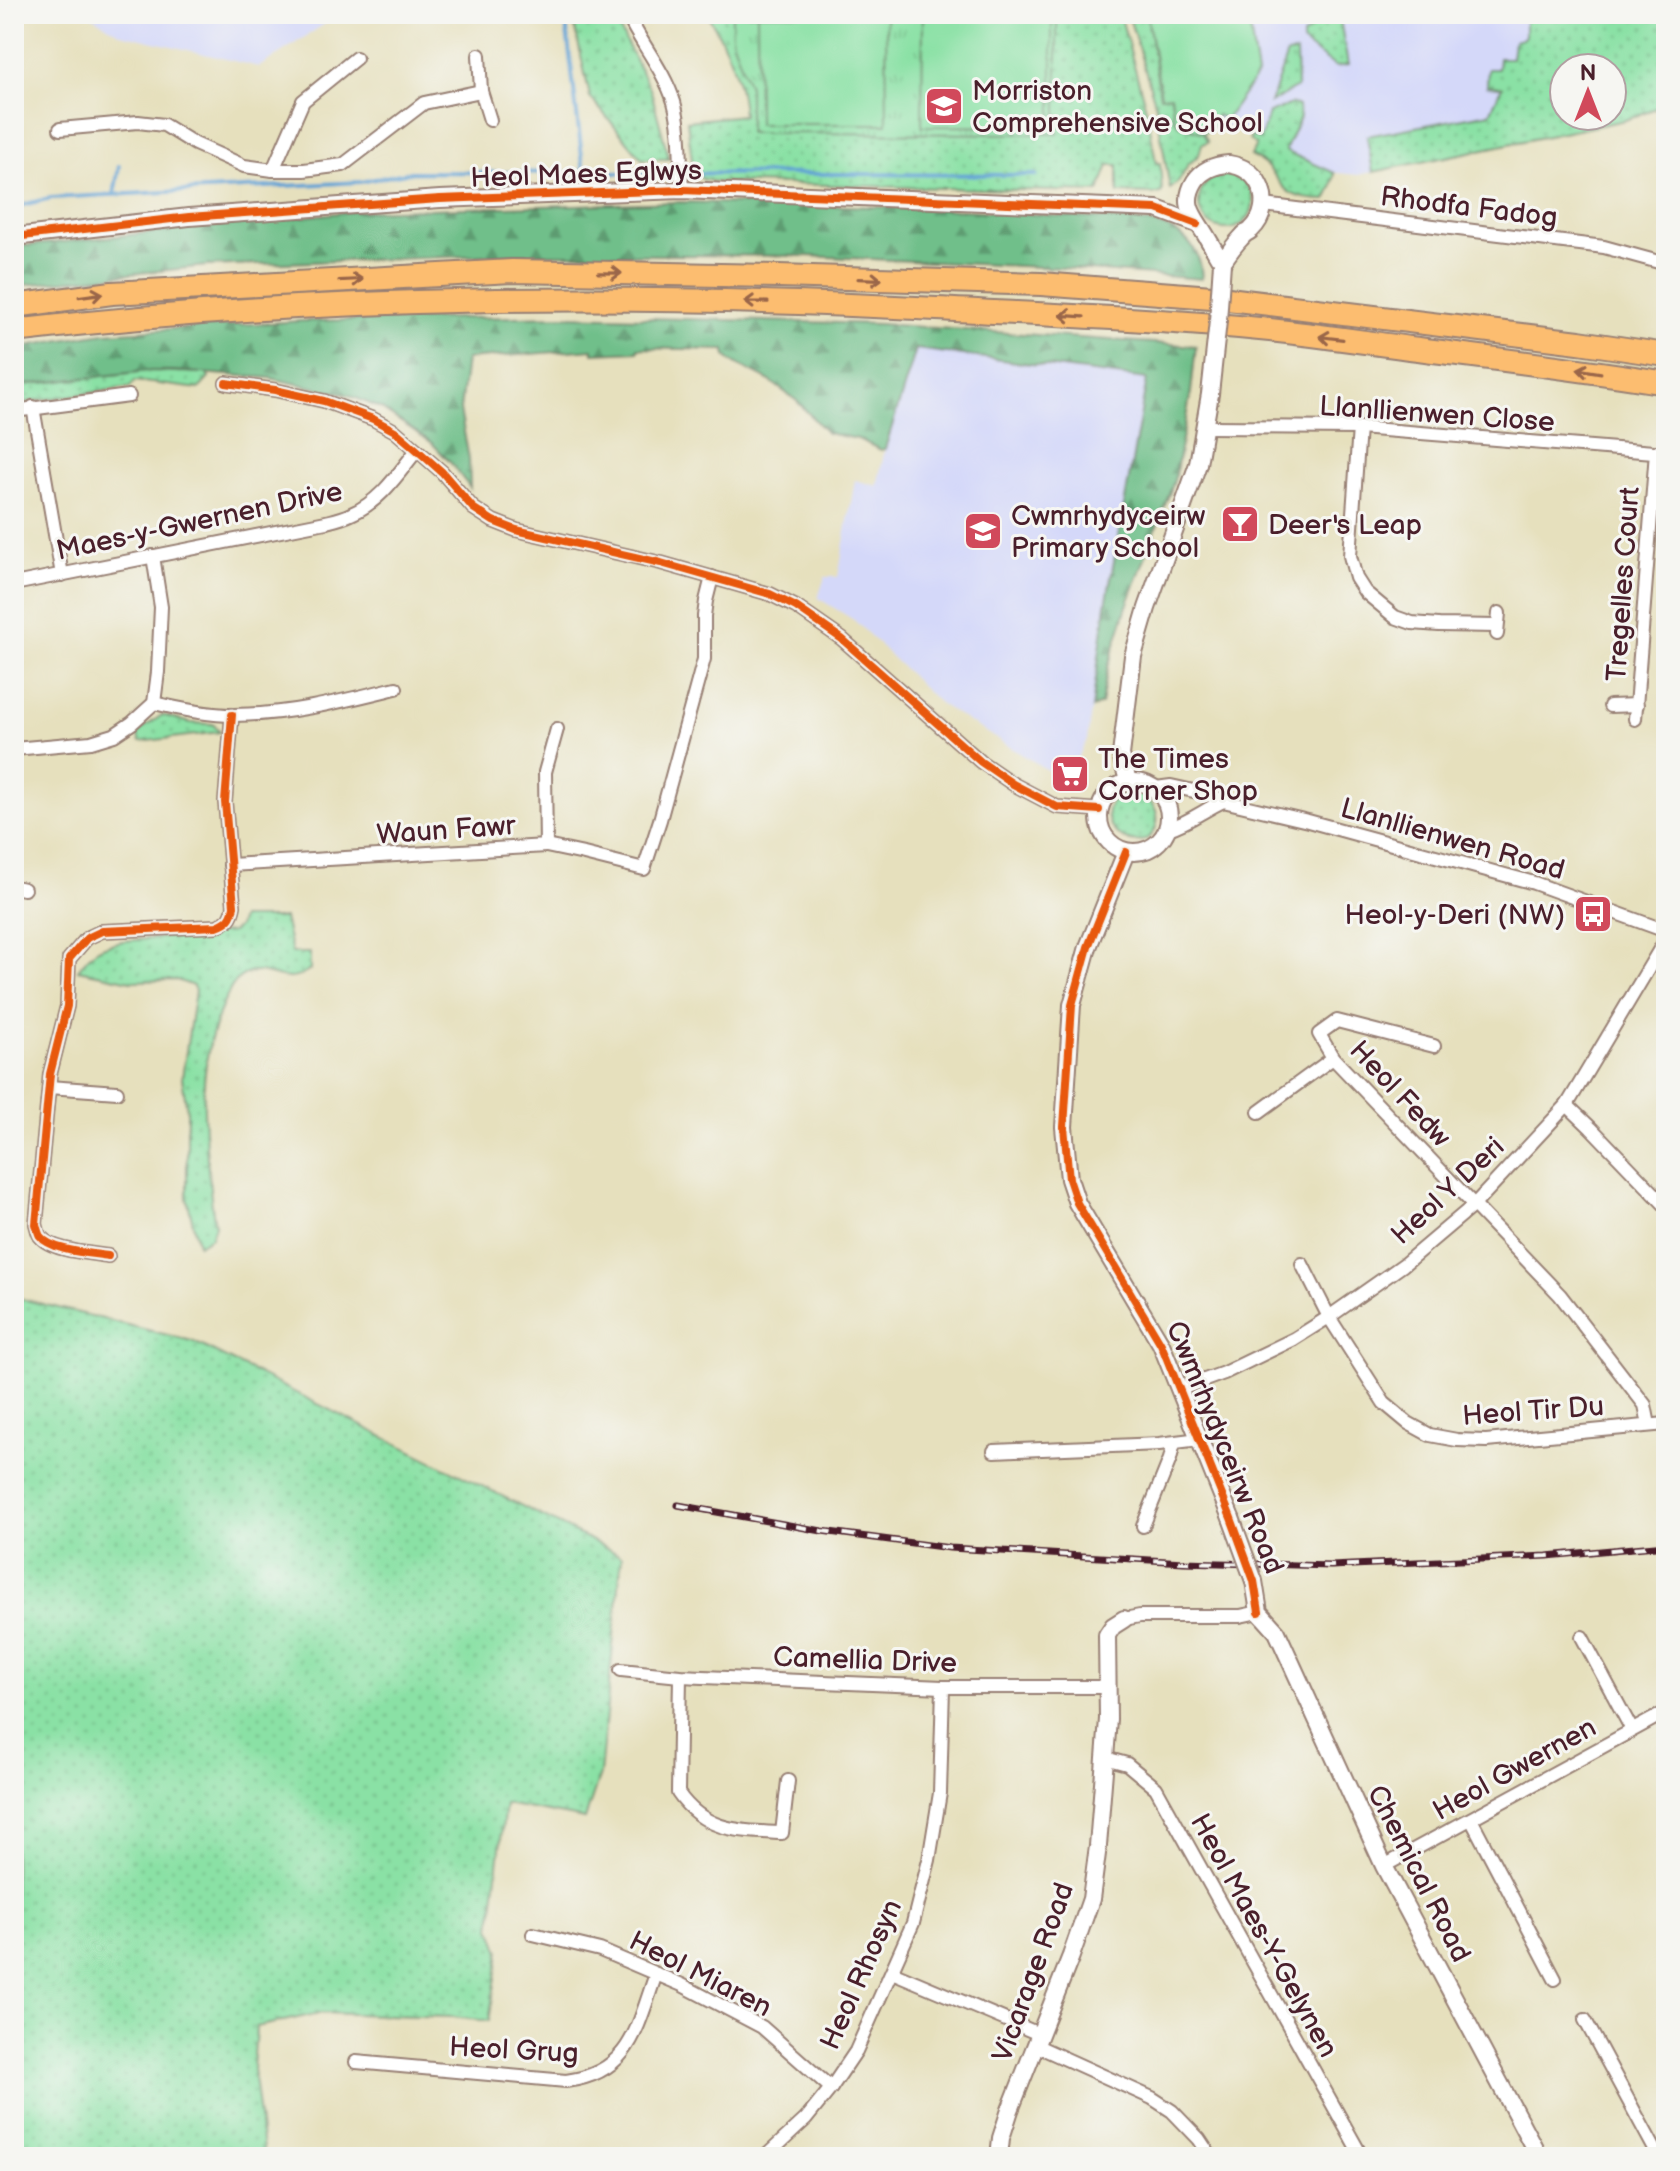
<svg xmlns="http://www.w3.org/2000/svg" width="1680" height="2171" font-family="'Balsamiq Sans',sans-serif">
	<defs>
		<pattern id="grass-dots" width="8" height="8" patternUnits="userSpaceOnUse" patternTransform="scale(2)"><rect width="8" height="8" fill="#8ae1a5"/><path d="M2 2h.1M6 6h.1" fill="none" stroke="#79c18e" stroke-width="1.8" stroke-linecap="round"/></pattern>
		<pattern id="forest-firs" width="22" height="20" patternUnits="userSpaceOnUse" patternTransform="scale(2)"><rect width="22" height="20" fill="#6fbf8a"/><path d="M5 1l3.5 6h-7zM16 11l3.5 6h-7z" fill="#5d9b71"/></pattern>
		<pattern id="park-tufts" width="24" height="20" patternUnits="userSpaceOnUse" patternTransform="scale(2)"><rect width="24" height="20" fill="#8ae1a5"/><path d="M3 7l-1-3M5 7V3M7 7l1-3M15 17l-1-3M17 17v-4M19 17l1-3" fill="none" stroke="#79c18e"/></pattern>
	</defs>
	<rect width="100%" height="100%" fill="#f6f6f2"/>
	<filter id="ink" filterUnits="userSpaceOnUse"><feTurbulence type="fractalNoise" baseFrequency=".0125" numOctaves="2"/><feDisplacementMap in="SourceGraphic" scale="16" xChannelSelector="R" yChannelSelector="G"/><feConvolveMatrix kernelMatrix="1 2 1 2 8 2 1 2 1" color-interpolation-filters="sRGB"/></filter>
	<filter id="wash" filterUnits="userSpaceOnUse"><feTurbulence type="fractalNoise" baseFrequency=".006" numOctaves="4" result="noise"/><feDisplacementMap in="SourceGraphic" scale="32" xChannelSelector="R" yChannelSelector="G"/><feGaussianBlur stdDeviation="1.8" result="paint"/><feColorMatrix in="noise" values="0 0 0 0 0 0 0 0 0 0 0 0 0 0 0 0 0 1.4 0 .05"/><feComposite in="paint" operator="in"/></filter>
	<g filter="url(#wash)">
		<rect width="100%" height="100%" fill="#e6e0bd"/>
		<g fill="#d4d8f9" fill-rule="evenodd">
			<polygon points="88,14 340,14 259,67 121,34"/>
			<path d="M1248,14H1666V104L1625,120L1358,175L1330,172L1230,126H1218L1216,117L1218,114L1226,119L1257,75ZM1564,68H1612V116H1564Z"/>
			<polygon points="916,349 1148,379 1106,605 1087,740 1065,781 940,704 854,620 818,598 825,577 838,577 855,480 877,486 885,449"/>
		</g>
		<g fill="url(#grass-dots)" stroke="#6a8068" stroke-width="2" fill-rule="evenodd">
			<polygon points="572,14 612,14 651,91 669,159 642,159 590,97"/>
			<path d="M707,14H1120L1148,116L1156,163H1160L1162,192L1157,194L1118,193V165H1109L1099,192L716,182L702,179L693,167L687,121L743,115C741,80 726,44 707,14Z"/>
			<polygon points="1128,14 1147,14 1160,96 1171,95 1174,117 1178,124 1203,133 1208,142 1202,144 1199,155 1188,165 1179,181 1170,189 1156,106"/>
			<polygon points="1327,14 1339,14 1348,65 1336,67 1303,43 1303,36"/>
			<path d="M1525,14H1666V104L1625,120L1373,172L1367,136L1490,113L1502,87L1487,86L1488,69H1498L1499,58H1512L1514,41L1522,39L1525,36ZM1564,68H1612V116H1564Z"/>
			<polygon points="1296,53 1297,87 1270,103 1287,54"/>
			<path d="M1291,104L1298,107L1300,117L1285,151L1335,173L1332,188L1326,200C1269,200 1288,173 1251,156L1256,145L1249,140L1251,136L1260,139L1269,113Z"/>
			<circle cx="1226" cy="202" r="27"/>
			<polygon points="147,371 206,373 209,378 199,389 135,381 130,387 14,404 14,386"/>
			<polygon points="162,715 191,723 213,724 220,732 140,742 137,733"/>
			<path d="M1134,792C1175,805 1156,855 1123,838C1116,834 1110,827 1108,819C1105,802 1119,791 1134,792Z"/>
			<path d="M241,918H284L292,953H310V970C284,990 267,965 246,974C234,978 229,992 224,1002C199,1057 202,1100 207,1158C209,1180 211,1203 215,1225L211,1237L198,1245L187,1198V1110L182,1078L195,991L193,986L177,980L131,981L78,970C93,949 99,946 123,941L232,932L238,927Z"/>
			<polygon points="14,1297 192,1341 622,1556 600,1774 585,1819 505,1804 491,1927 500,1952 489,2021 453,2017 320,2013 256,2027 253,2069 264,2157 14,2157"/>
		</g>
		<g fill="url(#forest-firs)" stroke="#5c6f5a" stroke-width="2">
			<path d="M682,202C812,206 942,206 1071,217C1097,219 1144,218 1167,228C1191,238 1201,254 1202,279L1063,268L807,256L522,254L207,266L14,286V247L357,211Z"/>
			<polygon points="565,316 880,324 1196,346 1191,392 1174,481 1127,606 1108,667 1101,704 1092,708 1106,605 1147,379 916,349 885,449 881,450 858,439 827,433 797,401 770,381 731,361 726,356 725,350 638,348 637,351 593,353 593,349 466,359 460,410 469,459 470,488 450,462 431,442 380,408 349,395 270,378 172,371 147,371 14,386 14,348 104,333 302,321"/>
		</g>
		<polygon fill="url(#park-tufts)" stroke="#6a8068" stroke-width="2" points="732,14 1057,14 1057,134 749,133 749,87 732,39"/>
		<g fill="#8ae1a5" stroke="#6a8068" stroke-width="2">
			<polygon points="757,14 886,14 887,124 758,124"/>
			<polygon points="923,14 1052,14 1052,127 922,126"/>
			<polygon points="1147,14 1248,14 1257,75 1226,119 1217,115 1216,118 1218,126 1203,133 1178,124 1174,117 1171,95 1161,96"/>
		</g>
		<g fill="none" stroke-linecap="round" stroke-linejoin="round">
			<g stroke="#61a2d4" stroke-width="4">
				<polyline points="565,14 584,173"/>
				<polyline points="114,195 119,166"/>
				<polyline points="14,207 51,198 360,182 410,172 1036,175"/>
			</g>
		</g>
	</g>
	<g filter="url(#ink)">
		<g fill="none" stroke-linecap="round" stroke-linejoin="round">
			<defs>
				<g id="minor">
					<path d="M627,14C641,44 664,70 674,102C682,130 680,161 682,190"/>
					<polyline points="479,55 481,91 490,120"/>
					<polyline points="60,129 138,122 164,125 195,144 244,166 273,170 304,170 343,165 424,103 481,91"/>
					<polyline points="273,170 303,101 356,58"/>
					<polyline points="1264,205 1604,247 1666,264"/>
					<polyline points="226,383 275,390 324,401 373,419 395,431 417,450 442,472 473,508 493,521 516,530 661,563 770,594 796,607 842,639 981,762 1013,784 1057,807 1099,810"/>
					<polyline points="33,407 62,575"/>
					<polyline points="14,411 129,396"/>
					<polyline points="1205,427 1359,428 1666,453"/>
					<polyline points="1359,428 1350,556 1356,578 1365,592 1395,617 1412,623 1439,625 1497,626"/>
					<path d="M14,584L326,522C334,520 343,518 351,514C380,502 398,474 417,450"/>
					<polyline points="1497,634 1499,613"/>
					<path d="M154,703C179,709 206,715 233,715C289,715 343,701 396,688"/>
					<polyline points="1610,706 1637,705"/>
					<polyline points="1635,719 1656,452"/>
					<polyline points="14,749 91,742 114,735 132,723 154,703 158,672 161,607 153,556"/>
					<polyline points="1156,788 1171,786 1207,794 1223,801 1308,821 1534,883 1666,931"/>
					<path d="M1168,829C1188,823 1204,810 1223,801"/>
					<polyline points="546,846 584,854 644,869 660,820 704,659 704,616 706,601 712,577"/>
					<polyline points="230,865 546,846 545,772 557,729"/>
					<polyline points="14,887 24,889"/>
					<polyline points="1434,1046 1337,1021 1319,1034 1333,1058 1560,1295 1645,1405 1649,1425"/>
					<polyline points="49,1087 117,1092"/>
					<polyline points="1567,1105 1591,1128 1666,1206"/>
					<polyline points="1259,1112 1333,1058"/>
					<path d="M108,1256C90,1253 51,1251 40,1236C38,1233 37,1227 36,1224L50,1074L67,1006L69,959L87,938L102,931L217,926C228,922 232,918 234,906L225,802L232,715"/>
					<polyline points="1302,1264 1329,1317 1384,1403 1408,1423 1430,1435 1457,1440 1486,1441 1666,1424"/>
					<polyline points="1180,1389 1224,1373 1294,1339 1329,1317 1403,1265 1474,1205 1567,1105 1666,939"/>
					<polyline points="994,1451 1159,1444 1200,1439"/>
					<polyline points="1143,1526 1170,1459 1174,1443"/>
					<polyline points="1124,1619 1140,1616 1240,1616 1259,1612"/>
					<polyline points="1582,1637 1632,1730"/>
					<polyline points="621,1670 680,1676 943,1687 1108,1687"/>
					<path d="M680,1676L678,1793C705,1832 739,1831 782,1833L788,1781"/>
					<polyline points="1105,1758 1127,1764 1156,1788 1362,2157"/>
					<polyline points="1471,1819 1555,1979"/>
					<polyline points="1384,1866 1666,1712"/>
					<polyline points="533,1934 600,1950 682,1985 762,2027 831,2088"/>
					<polyline points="892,1972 1039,2034"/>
					<polyline points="1585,2020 1659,2157"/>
					<polyline points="1035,2045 1152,2098 1172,2111 1199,2139 1211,2157"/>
					<path d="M356,2062L566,2081C631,2073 637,2027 656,1974"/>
					<polyline points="765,2157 806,2119 831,2088 856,2051 913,1923 929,1860 940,1793 943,1687"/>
				</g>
				<g id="tertiary">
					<path d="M1229,164C1241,166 1253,172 1259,184C1267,199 1264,218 1251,230C1242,237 1249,229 1241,238C1234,245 1228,254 1222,263C1216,253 1211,244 1205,234C1194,216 1181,204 1195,181C1203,169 1215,165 1229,164Z"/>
					<polyline points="14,237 189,217 340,206 440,199 682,190 1157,209 1197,224"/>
					<polyline points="1128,781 1121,755 1133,656 1147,608 1198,464 1210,394"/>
					<circle cx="1134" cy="817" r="35"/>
					<polyline points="1126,852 1088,947 1072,1005 1064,1127 1069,1179 1077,1203 1161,1344 1231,1518"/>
					<polyline points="1254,1581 1259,1612 1277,1632 1384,1866 1539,2157"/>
					<polyline points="999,2157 1001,2138 1010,2110 1071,1956 1091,1899 1098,1846 1105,1758 1108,1719 1107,1635 1113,1626 1124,1619"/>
				</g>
				<g id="motorway">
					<polyline points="14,306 112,293 512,271 779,276 1041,284 1212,297 1579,342 1666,355"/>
					<path d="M14,331C321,295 629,293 937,309C1048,315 1159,319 1270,330C1317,335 1363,342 1410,348C1496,359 1581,369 1666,383"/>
				</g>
			</defs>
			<use href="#minor" stroke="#988074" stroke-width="16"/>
			<use href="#tertiary" stroke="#988074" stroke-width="20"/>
			<use href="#motorway" stroke="#988074" stroke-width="26"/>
			<use href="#minor" stroke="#fff" stroke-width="12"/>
			<use href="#tertiary" stroke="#fff" stroke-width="16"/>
			<use href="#motorway" stroke="#fcbd6f" stroke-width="22"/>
			<defs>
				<polyline id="rail" points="678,1505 822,1531 950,1548 1184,1562 1331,1566 1547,1556 1666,1545"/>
			</defs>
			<use href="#rail" stroke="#4a1f2b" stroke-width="7"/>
			<use href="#rail" stroke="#f6f6f2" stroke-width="4" stroke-dasharray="12" stroke-linecap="butt"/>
			<defs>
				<g id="tertiary-bridge">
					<polyline points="1210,394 1218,321 1222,263"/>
					<polyline points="1231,1518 1254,1581"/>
				</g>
			</defs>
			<use href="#tertiary-bridge" stroke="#988074" stroke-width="20" stroke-linecap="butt"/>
			<use href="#tertiary-bridge" stroke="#fff" stroke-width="16"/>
			<defs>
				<g id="cycleway">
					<polyline points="14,237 189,217 340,206 440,199 682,190 1157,209 1197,224"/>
					<polyline points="226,383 275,390 324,401 373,419 395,431 417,450 442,472 473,508 493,521 516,530 661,563 770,594 796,607 842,639 981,762 1013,784 1057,807 1099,810"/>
					<polyline points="1126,852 1088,947 1072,1005 1064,1127 1069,1179 1077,1203 1161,1344 1231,1518 1254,1581 1259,1612"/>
					<path d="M108,1256C90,1253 51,1251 40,1236C38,1233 37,1227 36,1224L50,1074L67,1006L69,959L87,938L102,931L217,926C228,922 232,918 234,906L225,802L232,715"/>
				</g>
			</defs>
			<use href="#cycleway" stroke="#f6f6f2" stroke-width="13"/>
			<use href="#cycleway" stroke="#e8590c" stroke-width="8"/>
		</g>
		<defs><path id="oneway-shaft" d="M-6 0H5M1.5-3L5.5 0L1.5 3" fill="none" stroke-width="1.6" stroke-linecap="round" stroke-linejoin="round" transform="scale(2)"/></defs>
		<g stroke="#9a664a">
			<use href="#oneway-shaft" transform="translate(610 273) rotate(1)"/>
			<use href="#oneway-shaft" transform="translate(870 279) rotate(2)"/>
			<use href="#oneway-shaft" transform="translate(351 280) rotate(-3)"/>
			<use href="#oneway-shaft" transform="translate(91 295) rotate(-8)"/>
			<use href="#oneway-shaft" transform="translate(756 302) rotate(-179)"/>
			<use href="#oneway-shaft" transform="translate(1072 316) rotate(-176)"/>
			<use href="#oneway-shaft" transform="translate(1331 338) rotate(-173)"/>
			<use href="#oneway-shaft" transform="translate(1589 371) rotate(-171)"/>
		</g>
	</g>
	<defs>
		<symbol id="school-square" viewBox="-11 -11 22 22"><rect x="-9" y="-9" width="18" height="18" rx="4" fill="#d1495b" stroke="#f6f6f2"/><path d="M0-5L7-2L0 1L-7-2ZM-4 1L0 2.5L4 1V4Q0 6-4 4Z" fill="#fff"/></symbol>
		<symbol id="bar-square" viewBox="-11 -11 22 22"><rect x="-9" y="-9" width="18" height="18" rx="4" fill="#d1495b" stroke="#f6f6f2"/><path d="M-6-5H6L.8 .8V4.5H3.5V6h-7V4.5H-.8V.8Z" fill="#fff"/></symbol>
		<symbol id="supermarket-square" viewBox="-11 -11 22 22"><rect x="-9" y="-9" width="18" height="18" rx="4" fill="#d1495b" stroke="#f6f6f2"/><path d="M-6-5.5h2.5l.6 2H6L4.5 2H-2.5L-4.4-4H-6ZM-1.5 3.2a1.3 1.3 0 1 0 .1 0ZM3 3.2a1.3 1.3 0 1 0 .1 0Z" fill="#fff"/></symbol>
		<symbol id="bus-square" viewBox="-11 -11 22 22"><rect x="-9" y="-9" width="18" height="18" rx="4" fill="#d1495b" stroke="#f6f6f2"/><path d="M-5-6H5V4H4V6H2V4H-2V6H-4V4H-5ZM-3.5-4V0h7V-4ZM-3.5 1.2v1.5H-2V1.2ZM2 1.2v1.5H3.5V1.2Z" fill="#fff"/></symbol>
	</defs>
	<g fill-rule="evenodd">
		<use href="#school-square" x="922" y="84" width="44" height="44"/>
		<use href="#bar-square" x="1218" y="502" width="44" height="44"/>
		<use href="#school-square" x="961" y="509" width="44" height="44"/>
		<use href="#supermarket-square" x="1048" y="752" width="44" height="44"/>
		<use href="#bus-square" x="1571" y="892" width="44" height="44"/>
	</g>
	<g text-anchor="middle" stroke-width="6" stroke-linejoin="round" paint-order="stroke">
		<g font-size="28" fill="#4a1f2b" stroke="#f6f6f2" text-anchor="start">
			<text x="972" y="100">Morriston<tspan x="972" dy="32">Comprehensive School</tspan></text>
			<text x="1011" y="525">Cwmrhydyceirw<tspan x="1011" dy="32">Primary School</tspan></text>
			<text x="1268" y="534">Deer's Leap</text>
			<text x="1098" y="768">The Times<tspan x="1098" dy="32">Corner Shop</tspan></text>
			<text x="1565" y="924" text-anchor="end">Heol-y-Deri (NW)</text>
		</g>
		<g font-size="28" fill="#4a1f2b" stroke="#f6f6f2">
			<text transform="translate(586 173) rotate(-2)" y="10">Heol Maes Eglwys</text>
			<text transform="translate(1469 206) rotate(7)" y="10">Rhodfa Fadog</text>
			<text transform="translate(1437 413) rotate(4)" y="10">Llanllienwen Close</text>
			<text transform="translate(199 520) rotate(-12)" y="10">Maes-y-Gwernen Drive</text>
			<text transform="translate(1622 584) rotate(-86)" y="10">Tregelles Court</text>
			<text transform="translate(446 829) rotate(-4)" y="10">Waun Fawr</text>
			<text transform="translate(1453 838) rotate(16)" y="10">Llanllienwen Road</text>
			<text transform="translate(1401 1093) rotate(47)" y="10">Heol Fedw</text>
			<text transform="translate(1447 1190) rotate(-43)" y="10">Heol Y Deri</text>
			<text transform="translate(1533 1410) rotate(-4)" y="10">Heol Tir Du</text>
			<text transform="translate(1226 1447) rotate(68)" y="10">Cwmrhydyceirw Road</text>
			<text transform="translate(865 1659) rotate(2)" y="10">Camellia Drive</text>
			<text transform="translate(1514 1768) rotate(-29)" y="10">Heol Gwernen</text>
			<text transform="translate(1420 1873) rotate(63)" y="10">Chemical Road</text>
			<text transform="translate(1265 1935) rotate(61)" y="10">Heol Maes-Y-Gelynen</text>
			<text transform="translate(1032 1972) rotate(-70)" y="10">Vicarage Road</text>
			<text transform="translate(701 1973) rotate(27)" y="10">Heol Miaren</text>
			<text transform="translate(860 1974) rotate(-66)" y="10">Heol Rhosyn</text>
			<text transform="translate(514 2049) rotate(3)" y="10">Heol Grug</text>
		</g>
	</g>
	<rect width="1680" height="2171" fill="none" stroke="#f6f6f2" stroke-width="48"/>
	<g transform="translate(1588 92)"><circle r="38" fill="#f6f6f2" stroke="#b1a0a2" stroke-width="2"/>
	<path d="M0-6L14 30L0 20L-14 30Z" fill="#d1495b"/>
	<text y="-12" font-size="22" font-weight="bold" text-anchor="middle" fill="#4a1f2b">N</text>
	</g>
</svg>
